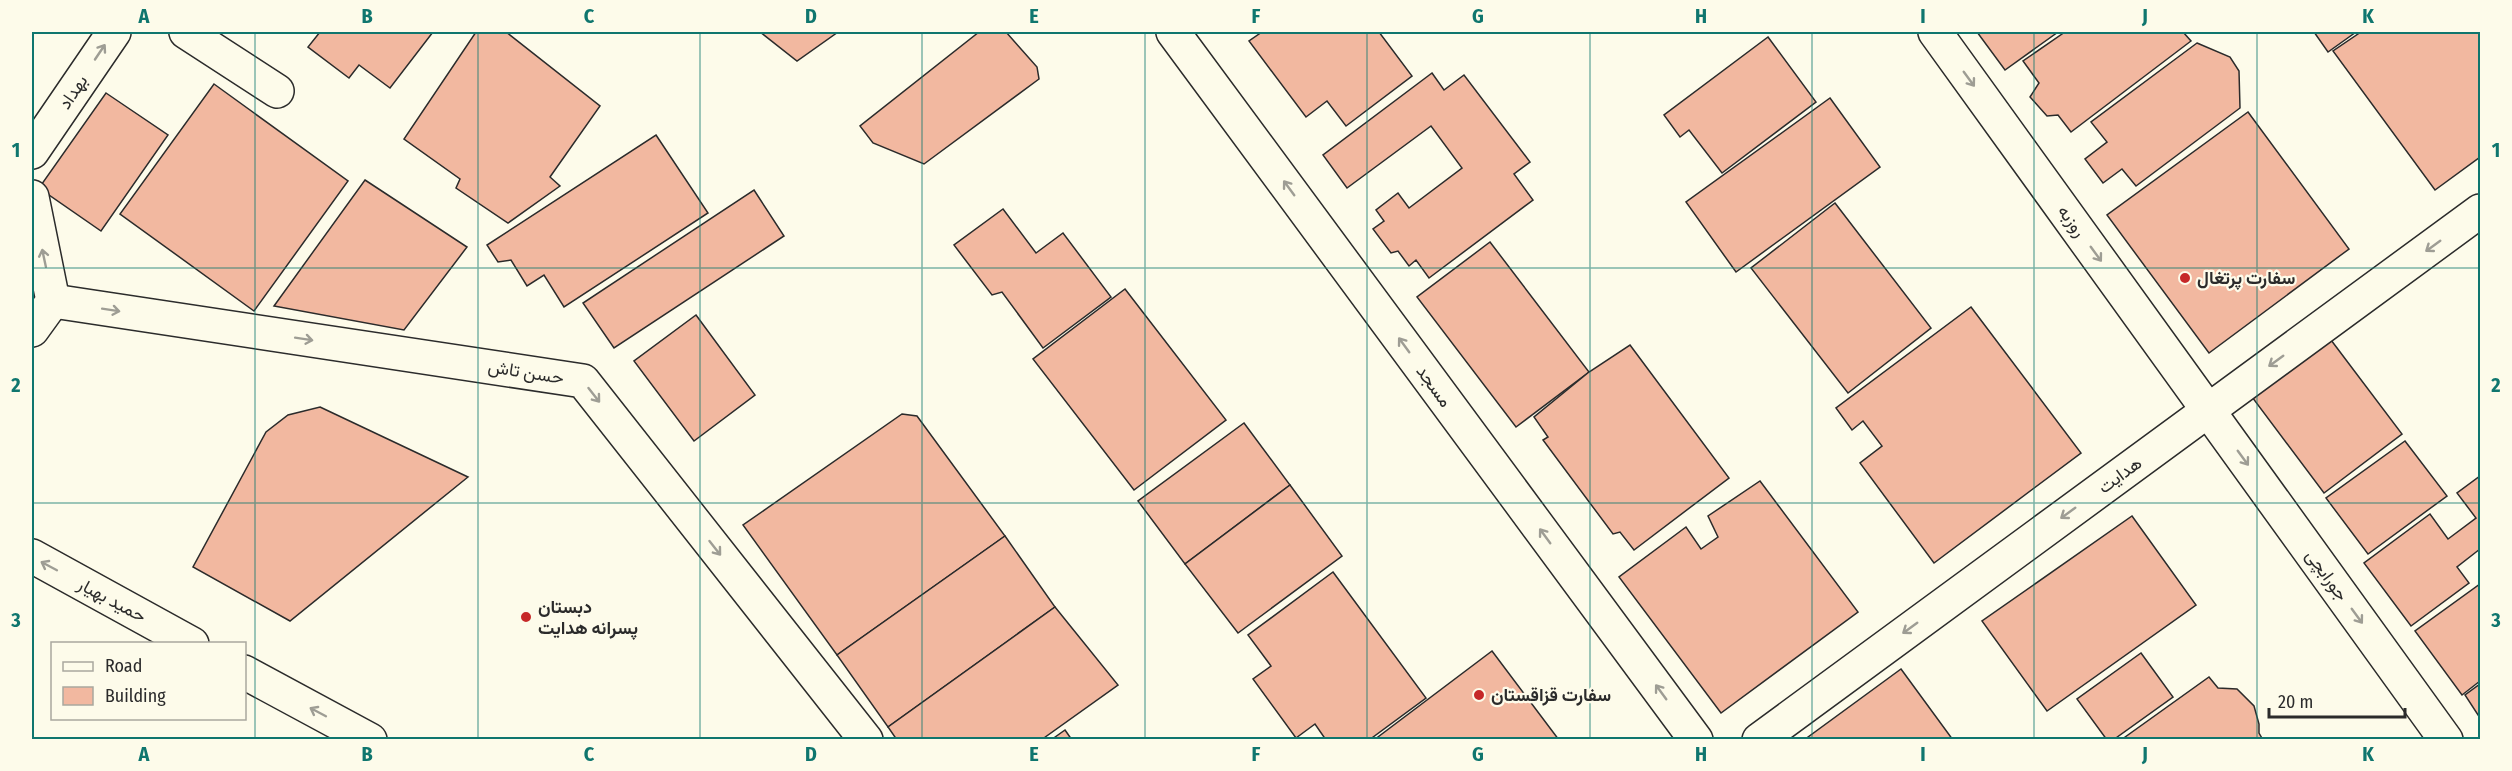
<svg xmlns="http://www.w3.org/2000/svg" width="2512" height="771" font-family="'Fira Sans Condensed',Vazirmatn,sans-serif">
	<rect width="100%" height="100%" fill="#fdfbea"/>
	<g fill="#f2b8a0" stroke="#2b2b2b" stroke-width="1.5">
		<polygon points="320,32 433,32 390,88 359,65 349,78 308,47"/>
		<polygon points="476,32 506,32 600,106 550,177 560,186 508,223 456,188 460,179 404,139"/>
		<polygon points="760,32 838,32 797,61"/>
		<polygon points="979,32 1006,32 1037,67 1039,79 924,164 873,143 860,126"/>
		<polygon points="1262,32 1379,32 1412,76 1346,126 1327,101 1306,117 1249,41"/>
		<polygon points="1977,32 2058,32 2005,70"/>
		<polygon points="2065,32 2183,32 2191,41 2071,132 2058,115 2047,116 2030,97 2039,83 2023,61"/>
		<polygon points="2314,32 2356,32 2328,52"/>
		<polygon points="2361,32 2480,32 2480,157 2435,190 2333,51"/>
		<polygon points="1768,37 1816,102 1722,173 1689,130 1680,137 1664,115"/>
		<polygon points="2197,43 2230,57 2239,71 2240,108 2136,186 2122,169 2103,183 2085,159 2107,142 2091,122"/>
		<polygon points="1432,73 1444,90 1464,75 1530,162 1514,174 1533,200 1429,278 1416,260 1409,266 1398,251 1391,253 1373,229 1384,221 1376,210 1398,193 1409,208 1462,168 1431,126 1347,188 1323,155"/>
		<polygon points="214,84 348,181 254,311 120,214"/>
		<polygon points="106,93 168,135 101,231 39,188"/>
		<polygon points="1830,98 1880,167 1736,272 1686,202"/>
		<polygon points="2248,112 2349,249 2209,353 2107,215"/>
		<polygon points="656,135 708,213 564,307 544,275 527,286 511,260 498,262 487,245"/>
		<polygon points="365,180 467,247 404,330 274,306"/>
		<polygon points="754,190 784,236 614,348 583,303"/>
		<polygon points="1835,203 1931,328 1848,393 1751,268"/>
		<polygon points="1003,209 1036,253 1063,233 1111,297 1043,348 1002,292 992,295 954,245"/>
		<polygon points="1490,242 1589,372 1516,427 1417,297"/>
		<polygon points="1125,289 1226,420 1134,490 1033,359"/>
		<polygon points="1971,307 2081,453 1934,563 1860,463 1882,446 1863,421 1852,430 1836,408"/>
		<polygon points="696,315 755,395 694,441 634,361"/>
		<polygon points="2331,340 2402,434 2324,493 2252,397"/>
		<polygon points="1630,345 1729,478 1634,550 1620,532 1613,534 1543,440 1548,437 1534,417 1589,372"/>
		<polygon points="320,407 468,477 290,621 193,567 266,432 288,415"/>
		<polygon points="902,414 917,416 1005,536 837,655 743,525"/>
		<polygon points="1244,423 1290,485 1185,564 1138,501"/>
		<polygon points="2405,441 2447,496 2368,554 2326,498"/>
		<polygon points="2480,476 2480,549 2457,567 2469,583 2411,626 2364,563 2430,514 2448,539 2476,518 2457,493"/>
		<polygon points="1760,481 1858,612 1721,713 1619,577 1686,527 1701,549 1718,537 1708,516"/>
		<polygon points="1290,485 1342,556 1238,633 1185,564"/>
		<polygon points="2132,516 2196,605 2047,711 1982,621"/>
		<polygon points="1005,536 1055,607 888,727 837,655"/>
		<polygon points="1333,572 1426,698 1369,740 1326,740 1315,724 1296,738 1253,679 1271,666 1248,635"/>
		<polygon points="2480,584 2480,681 2462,695 2415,631"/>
		<polygon points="1055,607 1118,685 1041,740 897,740 888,727"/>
		<polygon points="1492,651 1559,740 1374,740"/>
		<polygon points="2141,653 2173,697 2113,740 2107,740 2077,699"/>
		<polygon points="1901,669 1953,740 1804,740"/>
		<polygon points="2209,677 2218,688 2237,689 2254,706 2259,724 2259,733 2263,740 2121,740"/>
		<polygon points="2480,684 2480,718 2465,695"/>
		<polygon points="1065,730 1072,740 1051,740"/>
	</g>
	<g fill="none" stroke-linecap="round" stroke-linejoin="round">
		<defs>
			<g id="minor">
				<polyline points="186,32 277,91"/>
				<polyline points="1173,32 1696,740"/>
				<polyline points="1935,32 2446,740"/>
				<polyline points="32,152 114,32"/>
				<polyline points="32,197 53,301 32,330"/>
				<polyline points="53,301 583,381 866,740"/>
				<polyline points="32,556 192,644"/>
				<polyline points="244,672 370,740"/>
			</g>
			<polyline id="tertiary" points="1759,740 2480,211"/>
		</defs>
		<use href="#minor" stroke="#2b2b2b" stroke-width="36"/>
		<use href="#tertiary" stroke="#2b2b2b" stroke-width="36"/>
		<use href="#minor" stroke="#fdfbea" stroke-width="33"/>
		<use href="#tertiary" stroke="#fdfbea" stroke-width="33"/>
	</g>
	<defs><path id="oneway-shaft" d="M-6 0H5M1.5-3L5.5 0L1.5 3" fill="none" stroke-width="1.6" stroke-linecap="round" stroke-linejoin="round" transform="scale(1.5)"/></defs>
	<g stroke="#9e9d94">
		<use href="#oneway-shaft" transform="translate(100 52) rotate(-56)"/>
		<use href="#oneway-shaft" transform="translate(1969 79) rotate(54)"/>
		<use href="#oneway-shaft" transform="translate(1289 188) rotate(-126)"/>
		<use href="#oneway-shaft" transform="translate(2433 246) rotate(144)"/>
		<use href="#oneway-shaft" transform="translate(2096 254) rotate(54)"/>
		<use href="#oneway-shaft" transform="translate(44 258) rotate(-102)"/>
		<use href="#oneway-shaft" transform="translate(111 310) rotate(9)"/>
		<use href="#oneway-shaft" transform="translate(304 339) rotate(9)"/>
		<use href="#oneway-shaft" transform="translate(1404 345) rotate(-126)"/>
		<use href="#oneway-shaft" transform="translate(2276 361) rotate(144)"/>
		<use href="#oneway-shaft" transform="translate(594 395) rotate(52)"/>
		<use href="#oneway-shaft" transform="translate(2243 458) rotate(54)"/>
		<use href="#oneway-shaft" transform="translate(2068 513) rotate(144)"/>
		<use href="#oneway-shaft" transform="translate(1545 536) rotate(-126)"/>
		<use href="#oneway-shaft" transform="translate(715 548) rotate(52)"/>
		<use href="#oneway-shaft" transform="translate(49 566) rotate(-152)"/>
		<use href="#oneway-shaft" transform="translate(2357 616) rotate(54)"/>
		<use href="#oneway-shaft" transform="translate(1910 628) rotate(144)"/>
		<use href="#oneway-shaft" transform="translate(1661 692) rotate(-126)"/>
		<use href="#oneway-shaft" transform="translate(318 712) rotate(-152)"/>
	</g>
	<path fill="none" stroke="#0f766e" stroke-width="1.5" stroke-opacity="0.55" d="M255,32V740M478,32V740M700,32V740M922,32V740M1145,32V740M1367,32V740M1590,32V740M1812,32V740M2034,32V740M2257,32V740M32,268H2480M32,503H2480"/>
	<g fill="#c62828" stroke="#fdfbea" stroke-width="2">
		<circle cx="2185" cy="278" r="6"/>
		<circle cx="526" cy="617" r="6"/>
		<circle cx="1479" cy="695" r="6"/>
	</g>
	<g text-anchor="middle" stroke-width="4.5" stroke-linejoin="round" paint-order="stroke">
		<g font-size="18" fill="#2b2b2b" stroke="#fdfbea">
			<text transform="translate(73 92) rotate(-56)" y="6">بهداد</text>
			<text transform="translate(2072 221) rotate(54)" y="6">روزبه</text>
			<text transform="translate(526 372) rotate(9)" y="6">حسن تاش</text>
			<text transform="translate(1434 386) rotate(54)" y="6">مسجد</text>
			<text transform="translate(2120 475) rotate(-36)" y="6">هدایت</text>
			<text transform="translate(2327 575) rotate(54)" y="6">جورابچی</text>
			<text transform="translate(112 600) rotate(28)" y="6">حمید بهیار</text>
		</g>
		<g font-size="18" font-weight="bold" fill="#2b2b2b" stroke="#fdfbea" text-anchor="start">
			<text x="2197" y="284">سفارت پرتغال</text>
			<text x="538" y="613">دبستان<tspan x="538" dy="21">پسرانه هدایت</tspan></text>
			<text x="1491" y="701">سفارت قزاقستان</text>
		</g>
	</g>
	<rect width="2512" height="771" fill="none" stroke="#fdfbea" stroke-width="66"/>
	<rect x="51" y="642" width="195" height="78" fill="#fdfbea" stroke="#a9a89e" stroke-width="1.5"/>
	<rect x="63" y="662" width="30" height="9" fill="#fdfbea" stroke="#a9a89e" stroke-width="1.5"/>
	<text x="105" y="672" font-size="18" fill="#2b2b2b">Road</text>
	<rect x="63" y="687" width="30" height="18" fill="#f2b8a0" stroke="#a9a89e" stroke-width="1.5"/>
	<text x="105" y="702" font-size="18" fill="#2b2b2b">Building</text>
	<path d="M2269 708v9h136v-9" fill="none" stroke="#2b2b2b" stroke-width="3"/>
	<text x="2278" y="708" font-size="18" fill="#2b2b2b" stroke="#fdfbea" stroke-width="4.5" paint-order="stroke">20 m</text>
	<rect x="33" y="33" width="2446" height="705" fill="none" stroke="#0f766e" stroke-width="2"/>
	<g font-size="20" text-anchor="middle" font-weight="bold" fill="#0f766e">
		<text x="144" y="23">A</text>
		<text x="367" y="23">B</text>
		<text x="589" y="23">C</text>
		<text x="811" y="23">D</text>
		<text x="1034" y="23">E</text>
		<text x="1256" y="23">F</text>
		<text x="1478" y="23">G</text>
		<text x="1701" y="23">H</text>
		<text x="1923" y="23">I</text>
		<text x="2145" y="23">J</text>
		<text x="2368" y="23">K</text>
		<text x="16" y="157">1</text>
		<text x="2496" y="157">1</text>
		<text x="16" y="392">2</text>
		<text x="2496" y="392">2</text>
		<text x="16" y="627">3</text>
		<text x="2496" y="627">3</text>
		<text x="144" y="761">A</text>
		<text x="367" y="761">B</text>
		<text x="589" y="761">C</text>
		<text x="811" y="761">D</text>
		<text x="1034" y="761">E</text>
		<text x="1256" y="761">F</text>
		<text x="1478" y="761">G</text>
		<text x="1701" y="761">H</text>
		<text x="1923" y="761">I</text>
		<text x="2145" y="761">J</text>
		<text x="2368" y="761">K</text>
	</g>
</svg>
